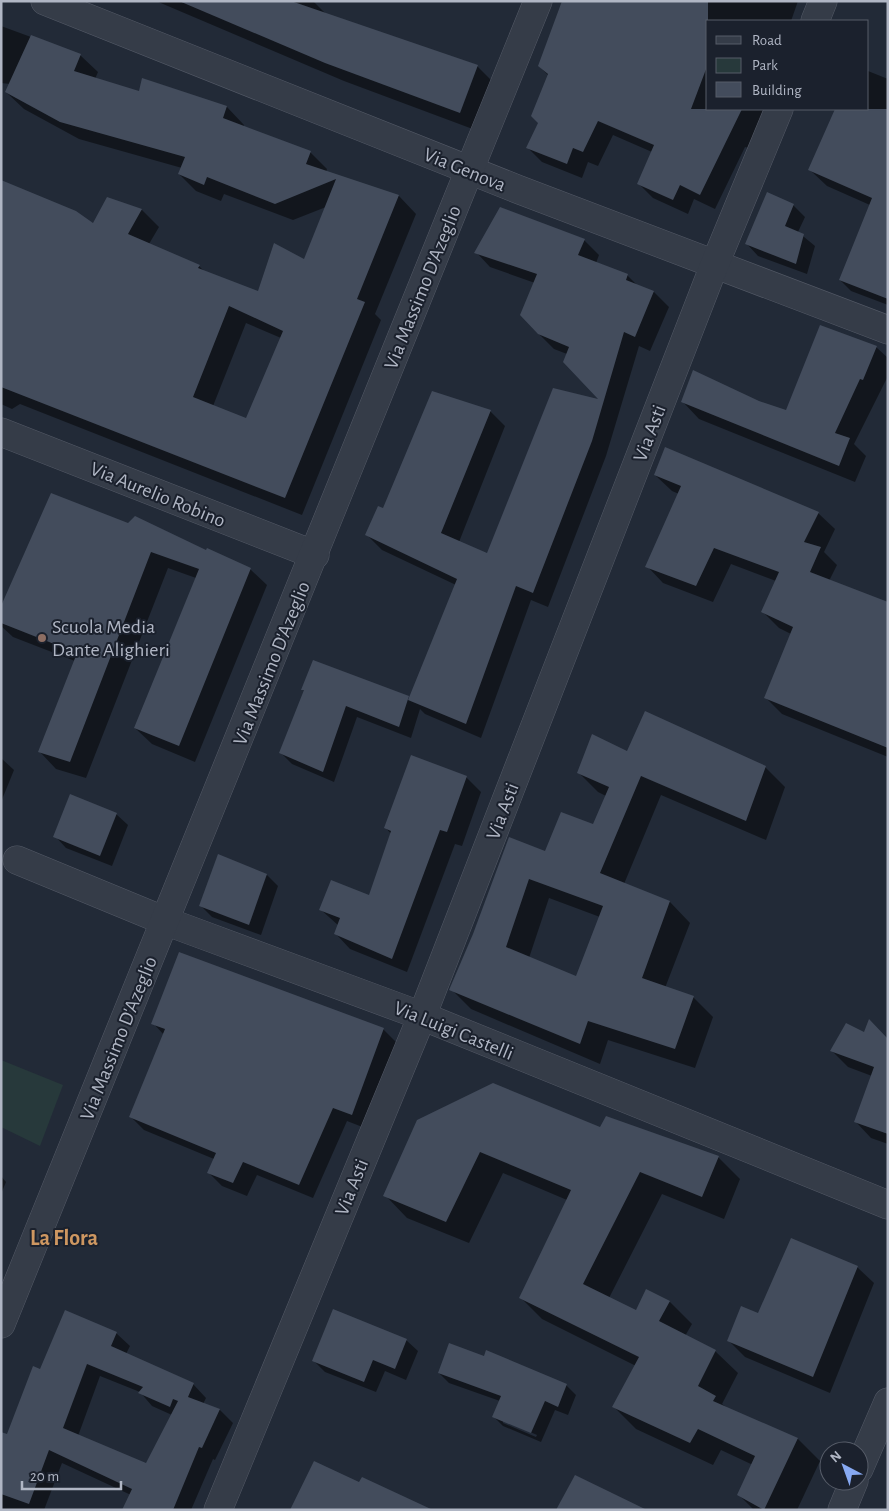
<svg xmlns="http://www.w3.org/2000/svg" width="889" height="1511" font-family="'Alegreya Sans',sans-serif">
	<rect width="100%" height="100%" fill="#222a37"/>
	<polygon fill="#27393b" points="1,1060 63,1085 40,1146 1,1127"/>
	<g fill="#0007" fill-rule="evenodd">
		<polygon points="156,1 313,1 327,15 477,66 495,84 478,131 344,81"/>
		<polygon points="705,1 798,1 791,21 708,21 708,109 770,109 755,150 745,147 715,209 694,199 688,214 653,198 638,183 652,152 613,135 598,166 588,162 582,178 542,162 528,148 539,123 549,76 539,66"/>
		<path d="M1,26L80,55L98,72L95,79L140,93L143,79L227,107L244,125L243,127L310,152L327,169L326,172L399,196L416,214L375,314L381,320L302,515L20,404L12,409L1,404V182L94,224L142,210L159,227L149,244L199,266L205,272L259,293L305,261L326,207L293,220L224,194L221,201L196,191L179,174L182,168L79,139L24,109L6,92L10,84L1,83ZM246,323L281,338L247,420L213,406Z"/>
		<polygon points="868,71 888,79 888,213 827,186 810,170 836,109 868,109"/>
		<polygon points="793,205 805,217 798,232 815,246 807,274 758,256 747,244"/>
		<polygon points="501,208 584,240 599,255 596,263 627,275 638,286 654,292 669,307 650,351 639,346 606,456 548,607 531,600 481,738 425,714 420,709 411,738 357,717 334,782 292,764 280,752 305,691 303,689 410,699 456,585 382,550 367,535 384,510 433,393 490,411 505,426 459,542 487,555 602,402 567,354 554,349 539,334 535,283 490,267 476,252"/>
		<polygon points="888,251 888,305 851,291 840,280"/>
		<polygon points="876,347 888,358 888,376 854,444 866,456 855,482 699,419 683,402 758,402 786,412"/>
		<polygon points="655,475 818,513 835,529 824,552 837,565 829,581 888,604 888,757 782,714 765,697 791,634 779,628 763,612 776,581 731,564 713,602 663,583 647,566 679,494 672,491"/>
		<polygon points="128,525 250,569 267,585 195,762 152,744 135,728 196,578 168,568 86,778 56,769 40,752 75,661 13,637 1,626 1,609"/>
		<path d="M628,752L765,767L785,787L766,840L661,795L624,884L670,902L690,923L665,988L693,997L713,1017L695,1068L608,1040L600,1064L471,1009L451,989L546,853L594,826L606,796L598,792L578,772ZM549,898L600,917L577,977L529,958Z"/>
		<polygon points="1,758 14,770 1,802"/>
		<polygon points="466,777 481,792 462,846 455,844 407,972 350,949 336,934 339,926 320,909 370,897 391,834 386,828"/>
		<polygon points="116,814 128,825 112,866 66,848 55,836"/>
		<polygon points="267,875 278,886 261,935 212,917 201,906"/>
		<polygon points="153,1023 383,1029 397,1043 365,1128 347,1121 313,1198 257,1175 247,1196 222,1186 209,1173 214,1159 144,1130 130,1116 164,1035"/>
		<polygon points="864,1034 888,1040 888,1144 871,1138 855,1121 872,1076 848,1067 832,1051"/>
		<polygon points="418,1121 601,1129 718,1157 740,1179 724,1219 662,1194 609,1298 636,1311 647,1291 670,1302 692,1324 685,1336 715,1351 738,1373 722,1404 727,1408 798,1439 820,1461 797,1510 754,1510 739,1495 753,1465 721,1450 713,1465 636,1429 614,1407 636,1366 542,1319 520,1297 567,1200 503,1173 469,1243 407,1218 385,1195"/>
		<polygon points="1,1176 6,1182 1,1194"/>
		<polygon points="857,1267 874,1283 830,1393 745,1357 729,1341 759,1315"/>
		<path d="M116,1333L130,1346L126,1354L193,1384L206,1398L203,1404L220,1410L233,1423L215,1460L213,1459L191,1510H124L131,1495L62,1463L44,1510H1V1442L8,1436L40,1370ZM100,1376L140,1392L152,1406L172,1415L147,1465L78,1436Z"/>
		<polygon points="406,1340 418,1351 406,1380 385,1371 376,1392 325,1372 314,1361"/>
		<path d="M485,1357L566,1385L576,1395L568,1415L555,1410L541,1442L503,1426L493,1416L500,1401L449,1383L439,1373ZM503,1420L537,1435L536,1437L503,1423Z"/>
	</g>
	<g fill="#434c5c" fill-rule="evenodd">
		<polygon points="179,1 291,1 478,65 460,113 325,63"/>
		<polygon points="562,1 708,1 708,64 691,109 742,109 700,195 680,185 673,200 637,184 654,145 598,121 583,152 573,148 567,164 526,148 538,123 531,116 548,74 538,66"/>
		<path d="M31,35L81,54L74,71L139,91L142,78L227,106L223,118L311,151L306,164L399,195L357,299L365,302L285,498L1,387V180L76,211L93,223L107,197L142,209L128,234L200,265L198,268L258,291L274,243L304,259L336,179L275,204L207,177L204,185L178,174L185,157L60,122L5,92ZM229,306L283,331L246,418L193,397Z"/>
		<polygon points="835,109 888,109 888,299 839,280 872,198 808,170"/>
		<polygon points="767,192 794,204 785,226 804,234 796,264 745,244"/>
		<polygon points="500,207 585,239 578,255 628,274 626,280 654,291 635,337 624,332 592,441 533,593 516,586 466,724 408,700 457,579 365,535 378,506 383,508 432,391 491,410 441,533 487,553 553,388 598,399 563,362 569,347 538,334 520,315 537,274 474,253"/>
		<polygon points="820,325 877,346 863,380 860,379 835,433 850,438 839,466 681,402 693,370 759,401 786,410"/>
		<polygon points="665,447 819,512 804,542 821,547 810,572 888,602 888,748 764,698 793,627 761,612 779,572 714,548 696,586 645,567 681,486 654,475"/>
		<polygon points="51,493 128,523 135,516 206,550 207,548 251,568 179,746 134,728 199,569 151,552 70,762 38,752 77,653 1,623 1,606"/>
		<polygon points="313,660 409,696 399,727 346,706 323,772 279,753 304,690 301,690"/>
		<path d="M645,711L766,766L746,821L641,776L600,873L670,901L642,978L694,996L675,1049L588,1021L580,1044L449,990L473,934L509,837L545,851L561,812L593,824L609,787L577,773L592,734L627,751ZM529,879L603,906L576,976L506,947Z"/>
		<polygon points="411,755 467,776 447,832 440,830 392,959 334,934 340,918 319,910 331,880 369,895 391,831 384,828"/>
		<polygon points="70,794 117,813 100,856 53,837"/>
		<polygon points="218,854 267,874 249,925 199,906"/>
		<polygon points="179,952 384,1028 352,1115 333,1108 299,1185 243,1162 233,1183 207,1173 216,1153 129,1117 165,1029 151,1024"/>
		<polygon points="869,1019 888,1039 888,1134 854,1122 874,1067 830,1051 846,1023 864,1032"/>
		<polygon points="493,1083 600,1127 606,1116 719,1156 702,1197 640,1172 583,1284 636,1310 646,1289 670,1301 659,1321 716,1350 698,1386 716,1396 713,1401 798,1438 764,1510 737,1495 755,1456 698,1429 690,1443 612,1407 639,1357 519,1298 571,1190 480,1152 446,1222 383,1196 417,1120"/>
		<polygon points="791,1238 858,1266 813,1377 727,1341 741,1306 758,1313"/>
		<polygon points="333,1309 407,1339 395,1369 373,1360 364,1382 312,1361"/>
		<path d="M65,1310L117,1332L111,1346L194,1383L188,1397L220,1409L202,1448L199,1447L173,1510H122L132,1489L49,1450L29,1504L1,1494V1432L7,1434L33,1366L40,1369ZM87,1364L143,1387L138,1393L170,1407L173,1399L178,1401L146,1463L63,1428Z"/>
		<polygon points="449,1343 484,1356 486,1350 567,1384 558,1407 545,1401 531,1433 492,1417 501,1396 438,1373"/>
		<polygon points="314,1461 359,1482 362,1477 433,1510 290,1510"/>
		<polygon points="575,1475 647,1510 556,1510"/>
	</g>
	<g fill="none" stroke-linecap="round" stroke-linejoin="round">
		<defs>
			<g id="minor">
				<polyline points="45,1 517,189 888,330"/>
				<polyline points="815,21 823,1"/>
				<polyline points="1,432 315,555"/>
				<polyline points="17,860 165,921 422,1016 888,1205"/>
				<polyline points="1,1324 538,1"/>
				<polyline points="859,1469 888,1402"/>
				<polyline points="218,1510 422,1016 714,266 779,109"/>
				<polyline points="842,1510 854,1481"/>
			</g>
		</defs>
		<use href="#minor" stroke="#535966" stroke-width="29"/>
		<use href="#minor" stroke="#353c48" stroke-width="28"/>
	</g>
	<circle fill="#8d6e63" stroke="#1b212d" stroke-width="2" cx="42" cy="638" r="5"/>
	<g text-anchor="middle" stroke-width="4" stroke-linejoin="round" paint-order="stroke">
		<g font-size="20" fill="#b0b6c4" stroke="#1b212d">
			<text transform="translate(465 169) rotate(22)" y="7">Via Genova</text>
			<text transform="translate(422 287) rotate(-68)" y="7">Via Massimo D'Azeglio</text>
			<text transform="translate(649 433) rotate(-69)" y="7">Via Asti</text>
			<text transform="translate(158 494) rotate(22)" y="7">Via Aurelio Robino</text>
			<text transform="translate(271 663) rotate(-68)" y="7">Via Massimo D'Azeglio</text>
			<text transform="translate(502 811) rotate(-69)" y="7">Via Asti</text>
			<text transform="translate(454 1030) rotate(22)" y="7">Via Luigi Castelli</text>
			<text transform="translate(118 1038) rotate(-68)" y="7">Via Massimo D'Azeglio</text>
			<text transform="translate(351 1187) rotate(-68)" y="7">Via Asti</text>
		</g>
		<g font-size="20" fill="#b0b6c4" stroke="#1b212d" text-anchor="start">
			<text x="52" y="633">Scuola Media<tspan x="52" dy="23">Dante Alighieri</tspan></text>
		</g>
		<g font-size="22" font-weight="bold" fill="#ce9761" stroke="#1b212d">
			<text x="64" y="1245">La Flora</text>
		</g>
	</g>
	<rect width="889" height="1511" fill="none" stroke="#b0b6c4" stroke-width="5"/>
	<rect x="706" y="20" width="162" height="90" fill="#1b212d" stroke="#575d69"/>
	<rect x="716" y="36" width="25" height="8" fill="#353c48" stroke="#575d69"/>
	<text x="752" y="45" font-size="15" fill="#b0b6c4">Road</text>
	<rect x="716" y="58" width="25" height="15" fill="#27393b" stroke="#575d69"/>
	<text x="752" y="70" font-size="15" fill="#b0b6c4">Park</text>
	<rect x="716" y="82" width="25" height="15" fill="#434c5c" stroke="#575d69"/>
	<text x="752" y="95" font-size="15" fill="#b0b6c4">Building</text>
	<g transform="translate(844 1466) rotate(319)"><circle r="24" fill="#1b212d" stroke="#575d69"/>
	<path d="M0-4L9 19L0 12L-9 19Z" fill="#87a9f2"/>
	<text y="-8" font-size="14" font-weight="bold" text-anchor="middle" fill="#b0b6c4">N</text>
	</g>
	<path d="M22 1481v8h99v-8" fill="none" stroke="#b0b6c4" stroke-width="2.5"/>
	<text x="30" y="1481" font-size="15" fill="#b0b6c4" stroke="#1b212d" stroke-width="4" paint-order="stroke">20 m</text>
</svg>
